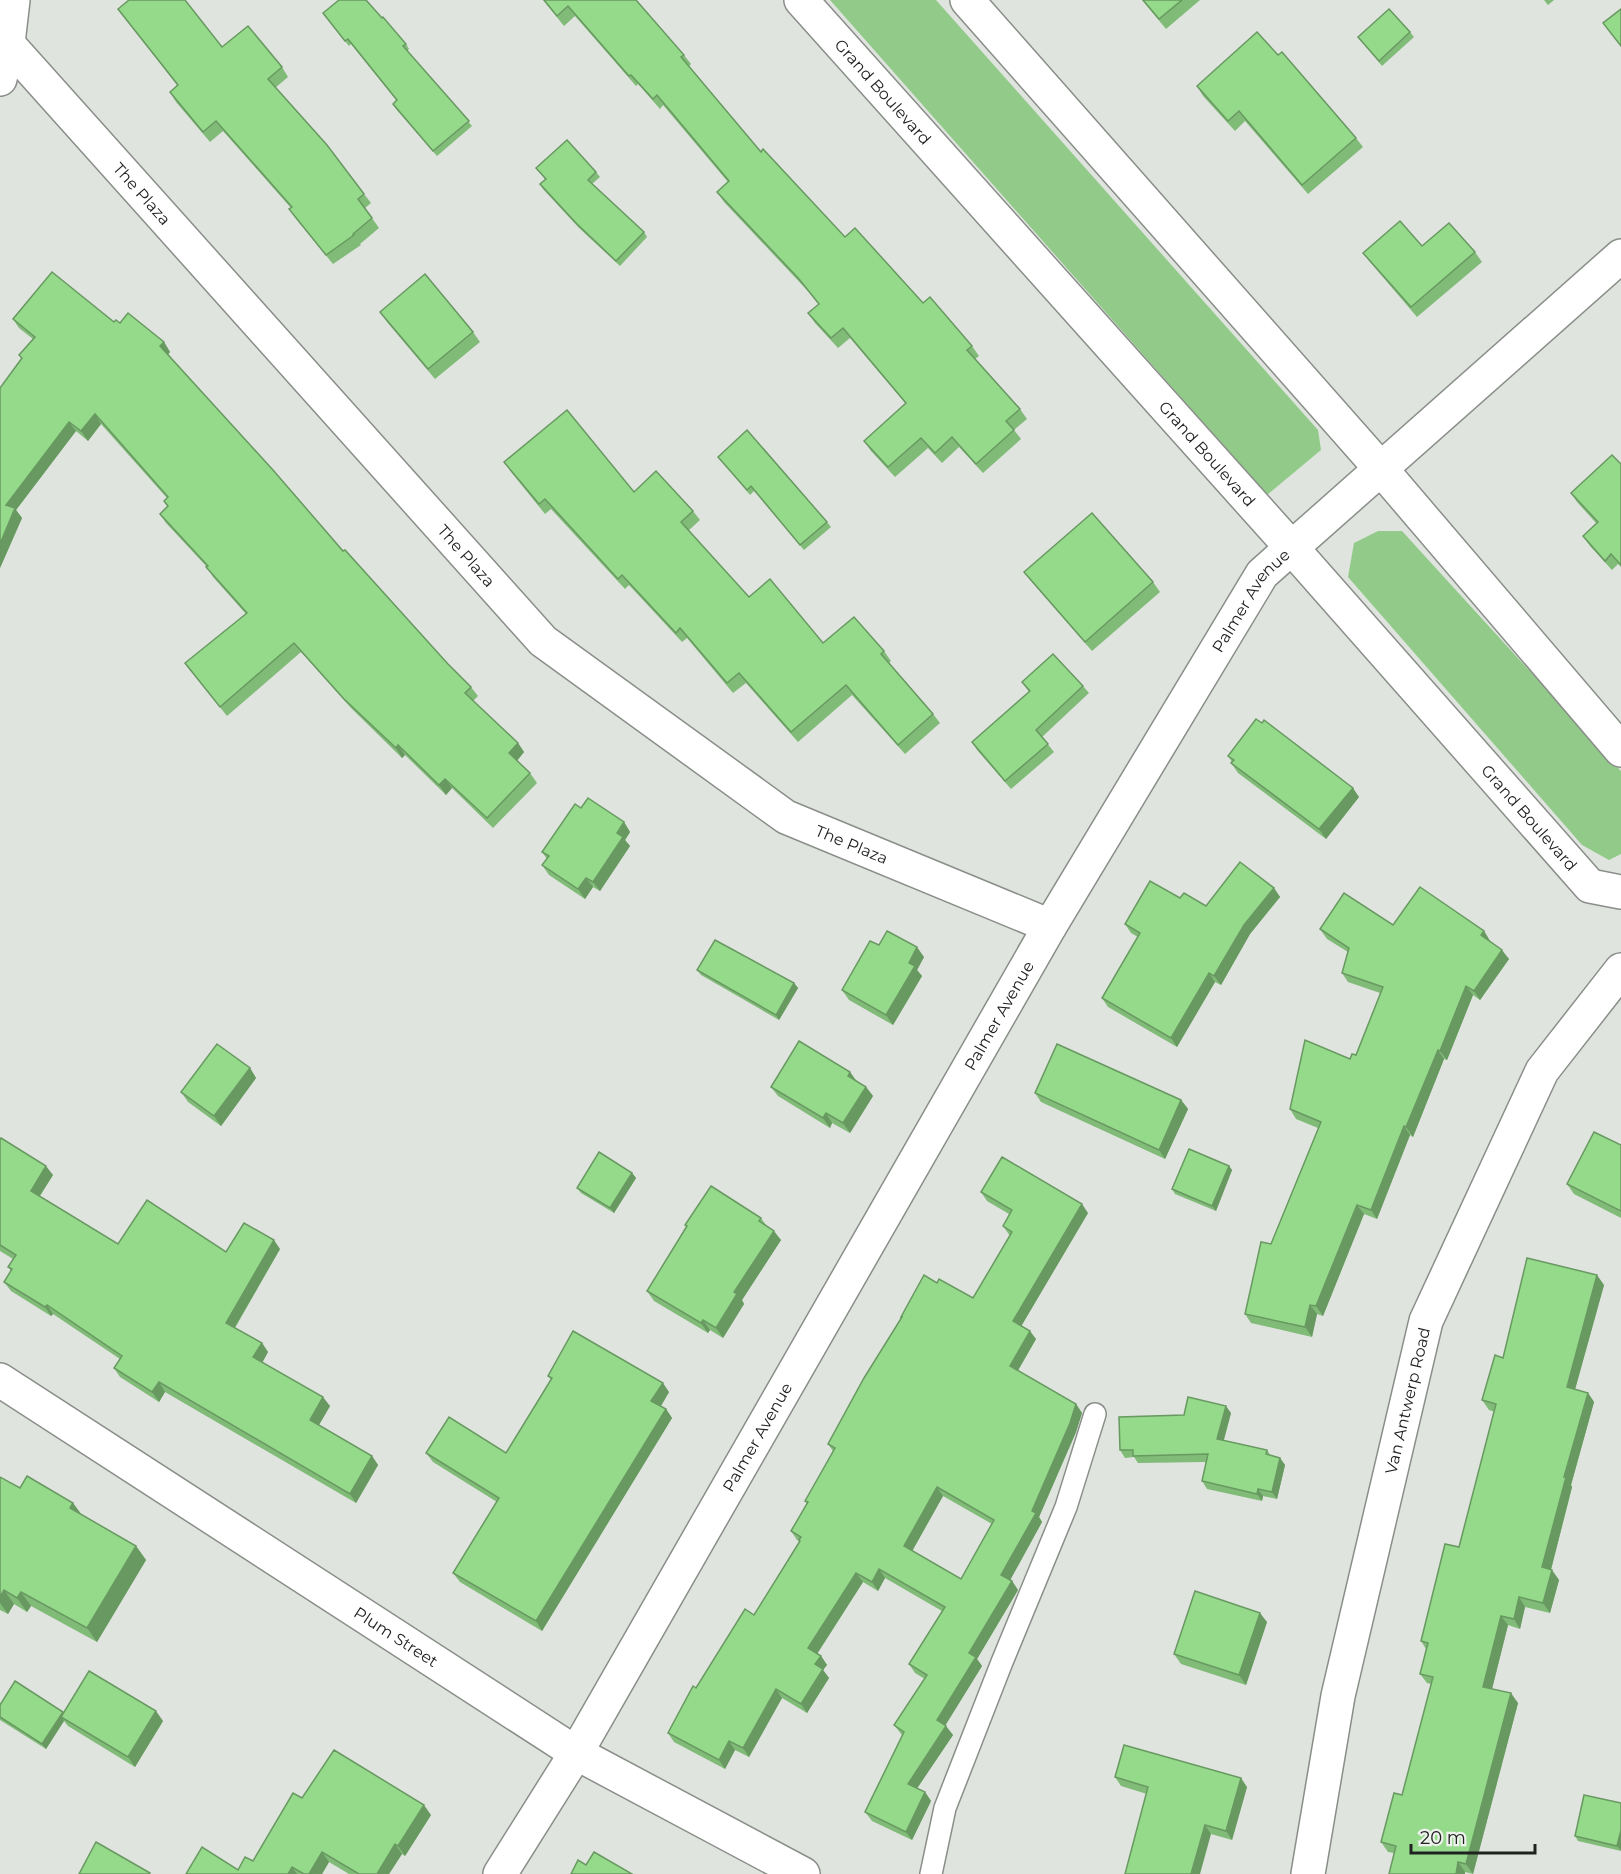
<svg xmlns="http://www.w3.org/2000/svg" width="1621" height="1874" font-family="Montserrat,sans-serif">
	<rect width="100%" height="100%" fill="#e0e4df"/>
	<g fill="#91ca89">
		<polygon points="830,0 936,0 1318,430 1321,450 1267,495"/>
		<polygon points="1378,531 1402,531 1621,771 1621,854 1609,860 1582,845 1348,577 1354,543"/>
	</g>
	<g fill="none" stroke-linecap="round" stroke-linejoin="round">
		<defs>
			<polyline id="service" points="931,1874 945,1808 1002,1662 1066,1507 1095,1414"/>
			<g id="minor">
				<path id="s1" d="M0,35L543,641L786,817L1050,926"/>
				<polyline points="0,79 8,43 13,0"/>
				<path id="s2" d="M0,1380L576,1753L803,1874"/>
				<path id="s3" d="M500,1874L576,1753L1050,926L1262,574L1621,256"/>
			</g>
			<g id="tertiary">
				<path id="s4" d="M801,0L1291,547L1590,886L1621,892"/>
				<polyline points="967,0 1381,469 1621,750"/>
				<path id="s5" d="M1308,1874L1338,1696L1426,1321L1542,1071L1621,970"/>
			</g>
		</defs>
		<use href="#service" stroke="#8a8e89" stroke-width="24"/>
		<use href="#minor" stroke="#8a8e89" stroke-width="36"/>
		<use href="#tertiary" stroke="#8a8e89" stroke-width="36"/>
		<use href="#service" stroke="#fff" stroke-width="21"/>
		<use href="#minor" stroke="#fff" stroke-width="33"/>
		<use href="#tertiary" stroke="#fff" stroke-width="33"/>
	</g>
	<g fill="#80bb78" fill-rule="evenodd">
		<polygon points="543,0 636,0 684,55 691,64 689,66 761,152 845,237 923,303 972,346 979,356 975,359 1020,409 1027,419 1014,430 1021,439 983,473 959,447 942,463 928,448 895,477 871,451 864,441 906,404 850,338 838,348 815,323 808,313 819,304 806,289 724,202 717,192 728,182 663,105 660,109 638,84 636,86 575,16 564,26"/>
		<polygon points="1142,0 1200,0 1166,29"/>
		<polygon points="1544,0 1554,0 1548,5"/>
		<polygon points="118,9 222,47 282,67 288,77 275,88 364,194 371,203 365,208 379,228 360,244 361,245 333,264 296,219 289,209 291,208 223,131 210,142 176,102 170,92 177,85"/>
		<polygon points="323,13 382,18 406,44 409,49 407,51 472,126 437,156 396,109 393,104 396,100 351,44 349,46"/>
		<polygon points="1410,32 1414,37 1382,66 1358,37"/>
		<polygon points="1278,55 1356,138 1363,147 1308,194 1245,121 1235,131 1203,96 1197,86"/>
		<polygon points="536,168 596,172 600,177 592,184 644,232 647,237 620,266 579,228 543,189 540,184 545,179"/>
		<polygon points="1422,246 1475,252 1482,262 1417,317 1370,262 1363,253"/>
		<polygon points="380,312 473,332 480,342 435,379 387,322"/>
		<polygon points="13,319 114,322 120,323 164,342 170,352 168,354 343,551 448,664 471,687 478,696 473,701 518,743 524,752 517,761 530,773 537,783 493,828 452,788 446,795 405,755 402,758 351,708 301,652 227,716 185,663 246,614 213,577 207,567 166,523 160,514 168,507 164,501 167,498 101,424 88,441 76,431 16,510 22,518 0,568 21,358 19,355 33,339 19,328"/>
		<polygon points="718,457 827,522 831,527 804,550 754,491 750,495"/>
		<polygon points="504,462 634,492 693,511 700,520 688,531 749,597 823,643 884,651 891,661 889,663 933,714 940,723 905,754 852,695 798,742 746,683 733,693 687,638 682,642 629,585 625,589 551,509 545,514 511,472"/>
		<polygon points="1621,464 1621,567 1618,564 1612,570 1590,546 1583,536 1597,524 1577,502 1571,493"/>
		<polygon points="1024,572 1153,582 1160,592 1092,651 1031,581"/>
		<polygon points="1022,682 1083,686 1089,693 1042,737 1054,752 1011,789 977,750 972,742 1029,692"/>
		<polygon points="1228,756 1359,797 1326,839 1238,773 1231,763 1232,762"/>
		<polygon points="581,808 624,822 630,832 625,840 630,846 600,891 593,887 585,899 549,875 542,865 547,859 542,852"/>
		<polygon points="1274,888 1280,897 1250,934 1221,985 1215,982 1177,1047 1108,1007 1102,998 1138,937 1131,933 1125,924 1180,898 1206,906"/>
		<polygon points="1393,925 1484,931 1490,941 1509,959 1480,1000 1473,995 1447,1060 1444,1059 1413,1137 1410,1135 1377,1219 1364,1214 1323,1316 1317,1314 1312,1337 1251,1323 1245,1314 1271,1244 1318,1128 1296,1119 1290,1109 1350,1059 1356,1055 1380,993 1348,982 1342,973 1348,952 1327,939 1320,929"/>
		<polygon points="879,945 924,957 917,970 922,976 893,1025 849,1000 842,990"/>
		<polygon points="697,970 794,983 798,988 779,1020 701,975"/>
		<polygon points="250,1068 256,1078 221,1126 188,1102 181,1092"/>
		<polygon points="850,1072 857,1082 866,1087 873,1096 850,1133 832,1123 830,1128 778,1096 771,1087"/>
		<polygon points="1035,1093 1181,1100 1188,1109 1165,1159 1041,1102"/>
		<polygon points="0,1140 53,1175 40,1196 118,1244 226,1252 280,1249 235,1328 262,1343 268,1352 262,1362 330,1406 319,1425 372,1456 378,1465 356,1503 165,1392 159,1402 120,1377 114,1368 120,1359 53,1314 51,1316 11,1291 4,1282 11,1271 8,1267 13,1259 0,1251"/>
		<polygon points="1621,1145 1621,1218 1574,1194 1567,1184"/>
		<polygon points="1229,1166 1232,1170 1216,1211 1175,1194 1172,1189"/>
		<polygon points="632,1173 636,1178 614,1213 581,1193 577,1188"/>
		<path d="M981,1192L1088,1213L1021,1326L1036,1339L1018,1370L1076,1404L1082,1413L1076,1432L1039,1517L1042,1522L1010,1580L1012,1581L1018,1590L977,1659L982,1666L945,1726L953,1735L917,1788L925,1792L931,1801L912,1840L872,1821L865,1812L902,1735L894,1725L925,1679L915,1673L909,1664L942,1611L885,1578L878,1591L863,1582L817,1654L821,1656L827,1665L823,1670L829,1678L807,1713L782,1698L749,1757L735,1750L725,1769L674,1742L668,1733L696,1688L754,1615L800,1542L797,1540L791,1531L807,1504L805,1501L833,1451L828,1444L937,1283L973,1298L1010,1236L1003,1226L1009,1214L987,1201ZM943,1496L992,1524L961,1579L912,1551Z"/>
		<polygon points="761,1218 766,1225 781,1240 742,1300 744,1304 723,1338 710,1330 708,1333 654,1301 647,1291 687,1227 685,1225"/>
		<polygon points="1604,1285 1575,1389 1588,1393 1594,1402 1571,1485 1572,1487 1551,1570 1559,1580 1550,1613 1525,1607 1520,1629 1508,1625 1492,1689 1518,1703 1473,1874 1465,1872 1465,1874 1389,1874 1394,1853 1388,1852 1381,1842 1402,1795 1431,1684 1427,1683 1420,1674 1426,1649 1421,1641 1459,1547 1495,1412 1489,1410 1482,1400 1503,1358"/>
		<polygon points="548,1376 669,1392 661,1406 666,1409 672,1418 542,1631 460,1582 453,1573 497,1502 433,1462 426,1453 506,1453 551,1380"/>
		<polygon points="1231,1413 1224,1440 1267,1450 1271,1456 1280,1458 1285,1465 1277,1499 1263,1496 1262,1501 1207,1489 1202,1481 1206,1462 1138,1463 1134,1457 1125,1458 1120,1450"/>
		<polygon points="0,1477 20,1488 73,1503 82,1515 136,1546 146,1560 97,1642 31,1606 27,1612 14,1604 8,1614 0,1610"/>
		<polygon points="1267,1622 1246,1685 1181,1664 1174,1654"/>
		<polygon points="0,1705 64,1712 163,1721 135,1767 68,1726 64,1721 46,1749 0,1720"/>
		<polygon points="1115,1777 1247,1787 1232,1840 1211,1834 1147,1794 1121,1786"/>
		<polygon points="1584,1795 1621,1851 1578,1841 1575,1836"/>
		<polygon points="302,1798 431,1815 405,1856 402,1854 389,1874 349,1874 329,1862 322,1874 186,1874 238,1870 253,1861"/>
	</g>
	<g fill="#689961">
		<polygon points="164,342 170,352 167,356 160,346"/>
		<polygon points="95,414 101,424 88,441 81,431"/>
		<polygon points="69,422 76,431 16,510 22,518 0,568 0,544 6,505"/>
		<polygon points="518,743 524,752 515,763 509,753"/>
		<polygon points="398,745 405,755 402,758 396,748"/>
		<polygon points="445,779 452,788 446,795 439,785"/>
		<polygon points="1353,788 1359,797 1326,839 1319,829"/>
		<polygon points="624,822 630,832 625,840 630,846 600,891 593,882 617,833"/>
		<polygon points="586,878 593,887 585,899 578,889"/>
		<polygon points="1274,888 1280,897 1250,934 1221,985 1214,976 1244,925"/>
		<polygon points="1484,931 1490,941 1488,945 1481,935"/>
		<polygon points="917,947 924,957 917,970 922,976 893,1025 886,1015 909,963"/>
		<polygon points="1502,950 1509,959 1480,1000 1474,991"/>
		<polygon points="1209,973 1215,982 1177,1047 1171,1038"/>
		<polygon points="794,983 798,988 779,1020 776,1015"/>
		<polygon points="1466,986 1473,995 1447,1060 1440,1051"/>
		<polygon points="1438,1050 1444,1059 1413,1137 1406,1127"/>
		<polygon points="250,1068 256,1078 221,1126 214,1116"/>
		<polygon points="850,1072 857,1082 848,1076"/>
		<polygon points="866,1087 873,1096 850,1133 843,1123"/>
		<polygon points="1181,1100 1188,1109 1165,1159 1159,1150"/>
		<polygon points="826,1113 832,1123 830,1128 823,1118"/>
		<polygon points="1404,1126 1410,1135 1377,1219 1371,1210"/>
		<polygon points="46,1166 53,1175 37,1200 31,1191"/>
		<polygon points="1229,1166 1232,1170 1216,1211 1212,1206"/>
		<polygon points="632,1173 636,1178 614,1213 610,1208"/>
		<polygon points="1082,1204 1088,1213 1019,1330 1013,1321"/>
		<polygon points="1357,1205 1364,1214 1323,1316 1316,1306"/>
		<polygon points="774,1231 781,1240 742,1300 744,1304 723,1338 716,1328 734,1292"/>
		<polygon points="274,1240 280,1249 232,1332 226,1323"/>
		<polygon points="1597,1275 1604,1285 1573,1397 1567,1387"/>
		<polygon points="47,1305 53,1314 51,1316 45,1307"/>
		<polygon points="1310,1305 1317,1314 1312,1337 1305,1327"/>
		<polygon points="703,1320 710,1330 708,1333 701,1323"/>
		<polygon points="1030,1331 1036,1339 1016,1374 1010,1366"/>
		<polygon points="262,1343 268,1352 260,1367 253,1357"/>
		<polygon points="159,1382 165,1392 159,1402 152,1392"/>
		<polygon points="663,1383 669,1392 658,1411 651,1401"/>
		<polygon points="1588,1393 1594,1402 1571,1485 1572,1487 1549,1577 1542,1567 1564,1477"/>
		<polygon points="323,1397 330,1406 316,1430 310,1420"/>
		<polygon points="1076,1404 1082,1413 1076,1432 1039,1517 1042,1522 1008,1584 1001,1575 1032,1511"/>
		<polygon points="1226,1406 1231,1413 1222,1446 1217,1439"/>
		<polygon points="666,1409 672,1418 542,1631 536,1621"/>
		<polygon points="372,1456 378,1465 356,1503 350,1494"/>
		<polygon points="1280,1458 1285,1465 1277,1499 1272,1492"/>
		<polygon points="937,1487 943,1496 910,1555 904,1546"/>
		<polygon points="1258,1489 1263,1496 1262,1501 1257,1494"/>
		<polygon points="73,1503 83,1517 70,1508"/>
		<polygon points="136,1546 146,1560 97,1642 87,1628"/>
		<polygon points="879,1569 885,1578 878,1591 872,1582"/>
		<polygon points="1552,1570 1559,1580 1550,1613 1543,1603"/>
		<polygon points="856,1573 863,1582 815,1657 808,1648"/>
		<polygon points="1012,1581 1018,1590 977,1659 982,1666 943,1729 937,1720 969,1653"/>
		<polygon points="4,1590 14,1604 8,1614 0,1603 0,1597"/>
		<polygon points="21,1592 31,1606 27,1612 17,1598"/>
		<polygon points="1519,1597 1525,1607 1520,1629 1514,1619"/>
		<polygon points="1260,1613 1267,1622 1246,1685 1239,1675"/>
		<polygon points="1501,1616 1508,1625 1490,1697 1483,1687"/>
		<polygon points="821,1656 827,1665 823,1670 829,1678 807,1713 801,1704 815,1664"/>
		<polygon points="776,1689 782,1698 749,1757 743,1748"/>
		<polygon points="1511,1693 1518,1703 1473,1874 1466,1864"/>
		<polygon points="156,1711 163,1721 135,1767 128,1757"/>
		<polygon points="63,1712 61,1717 64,1721 46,1749 42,1744"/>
		<polygon points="946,1726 953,1735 914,1793 908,1784"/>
		<polygon points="729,1741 735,1750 725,1769 719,1760"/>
		<polygon points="1241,1778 1247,1787 1232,1840 1226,1831"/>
		<polygon points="925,1792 931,1801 912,1840 906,1832"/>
		<polygon points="424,1805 431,1815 405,1856 398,1846"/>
		<polygon points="1205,1825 1211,1834 1200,1874 1191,1874"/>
		<polygon points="1621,1830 1621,1851 1617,1846"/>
		<polygon points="395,1844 402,1854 389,1874 377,1874"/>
		<polygon points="322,1852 329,1862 322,1874 309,1874"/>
		<polygon points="1458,1862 1465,1872 1465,1874 1456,1874"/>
		<polygon points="292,1867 297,1874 288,1874"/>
	</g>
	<g fill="#95da8b" stroke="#689961" stroke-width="1.5" fill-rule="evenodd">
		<polygon points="129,0 185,0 222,47 248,26 282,67 268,79 327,145 364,194 358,199 372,218 353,234 354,235 326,255 289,209 292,207 216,121 203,132 170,92 178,85 118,9"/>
		<polygon points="339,0 366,0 382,18 383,17 406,44 403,46 469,121 433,151 393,104 397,100 348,39 345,41 323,13"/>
		<polygon points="544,0 636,0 684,55 681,57 761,152 763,149 845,237 855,228 923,303 930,297 972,346 967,350 1020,409 1006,421 1014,430 976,464 952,437 935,453 921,438 888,467 864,441 906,403 843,328 831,338 808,313 819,304 799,279 717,192 729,181 657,95 653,99 631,75 629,76 568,6 557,16"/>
		<polygon points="1143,0 1182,0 1159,19"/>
		<polygon points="1389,9 1410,32 1379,61 1358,37"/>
		<polygon points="1621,9 1621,46 1603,23"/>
		<polygon points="1257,32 1278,55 1282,52 1356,138 1302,185 1239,111 1228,121 1197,86"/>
		<polygon points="567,140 596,172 588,180 644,232 616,261 576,223 540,184 546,179 536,168"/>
		<polygon points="1400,221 1422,246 1449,223 1475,252 1411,307 1363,253"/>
		<polygon points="52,272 114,322 116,320 120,323 128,313 164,342 160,346 273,470 343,551 345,550 448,664 471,687 465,693 518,743 509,753 530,773 487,818 445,779 439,785 398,745 396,748 344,699 294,643 220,707 185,663 247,613 206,567 208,566 160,514 168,506 164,501 168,497 95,414 81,431 69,422 6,505 15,508 0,544 0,388 22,358 19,355 35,337 13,319"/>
		<polygon points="425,274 473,332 428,369 380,312"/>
		<polygon points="567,410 634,492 656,471 693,511 681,522 749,597 770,579 823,643 854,617 884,651 881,654 933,714 898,745 846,685 791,732 739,673 727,683 680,628 676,633 622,575 618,579 545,499 539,504 504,462"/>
		<polygon points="747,430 827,522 800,545 751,486 747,490 718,457"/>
		<polygon points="1612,455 1621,464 1621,565 1611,554 1605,561 1583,536 1598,522 1571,493"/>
		<polygon points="1092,513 1153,582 1085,642 1024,572"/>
		<polygon points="1053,654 1083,686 1036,730 1048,744 1005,781 972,742 1030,691 1022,682"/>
		<polygon points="1256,719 1262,723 1264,720 1353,788 1319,829 1231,763 1234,760 1228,756"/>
		<polygon points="588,798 624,822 617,833 623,837 593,882 586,878 578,889 542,865 549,856 542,852 575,804 581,808"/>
		<polygon points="1240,862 1274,888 1244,925 1214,976 1209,973 1171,1038 1102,998 1140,933 1125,924 1150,881 1180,898 1184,893 1206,906"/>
		<polygon points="1420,887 1484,931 1481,935 1502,950 1474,991 1466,986 1440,1051 1438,1050 1406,1127 1404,1126 1371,1210 1357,1205 1316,1306 1310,1305 1305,1327 1245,1314 1261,1242 1271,1244 1321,1122 1290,1109 1305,1040 1350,1059 1352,1054 1356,1055 1383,987 1342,973 1349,948 1320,929 1344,893 1393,925"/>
		<polygon points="887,931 917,947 909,963 915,966 886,1015 842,990 870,941 879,945"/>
		<polygon points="715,940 794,983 776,1015 697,970"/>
		<polygon points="799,1041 850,1072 848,1076 866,1087 843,1123 826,1113 823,1118 771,1087"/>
		<polygon points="217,1044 250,1068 214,1116 181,1092"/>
		<polygon points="1057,1044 1181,1100 1159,1150 1035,1093"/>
		<polygon points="1594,1132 1621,1145 1621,1211 1567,1184"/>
		<polygon points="1,1138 46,1166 31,1191 118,1244 147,1200 226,1252 244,1223 274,1240 226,1323 262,1343 253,1357 323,1397 310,1420 372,1456 350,1494 159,1382 152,1392 114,1368 122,1356 47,1305 45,1307 4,1282 12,1269 8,1267 16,1255 0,1245 0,1140"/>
		<polygon points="1189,1149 1229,1166 1212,1206 1172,1189"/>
		<polygon points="599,1152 632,1173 610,1208 577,1188"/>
		<path d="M1002,1157L1082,1204L1013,1321L1030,1331L1010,1366L1076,1404L1070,1423L1032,1511L1036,1513L1001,1575L1012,1581L969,1653L976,1657L937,1720L946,1726L908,1784L925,1792L906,1832L865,1812L904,1732L894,1725L927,1675L909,1664L945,1607L879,1569L872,1582L856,1573L808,1648L821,1656L815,1664L823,1669L801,1704L776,1689L743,1748L729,1741L719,1760L668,1733L693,1686L696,1688L745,1609L754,1615L800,1541L799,1540L801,1537L791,1531L808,1502L805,1501L835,1448L828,1444L864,1378L902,1317H901L924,1275L937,1283L939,1279L973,1298L1012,1232L1003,1226L1012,1210L981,1192ZM937,1487L994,1520L961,1579L904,1546Z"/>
		<polygon points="711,1186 761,1218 759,1221 774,1231 734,1292 737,1294 716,1328 703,1320 701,1323 647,1291 687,1226 685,1225"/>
		<polygon points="1527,1258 1597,1275 1567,1387 1588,1393 1564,1477 1566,1477 1542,1567 1552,1570 1543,1603 1519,1597 1514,1619 1501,1616 1483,1687 1511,1693 1466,1864 1458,1862 1456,1874 1389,1874 1396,1846 1381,1842 1394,1793 1402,1795 1433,1677 1420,1674 1428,1643 1421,1641 1445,1544 1459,1547 1496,1404 1482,1400 1495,1355 1503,1358"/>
		<polygon points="573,1331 663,1383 651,1401 666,1409 536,1621 453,1573 499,1498 426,1453 449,1417 506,1453 552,1378 548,1376"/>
		<polygon points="1188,1397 1226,1406 1217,1439 1267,1450 1266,1454 1280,1458 1272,1492 1258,1489 1257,1494 1202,1481 1208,1454 1133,1456 1133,1450 1120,1450 1119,1417 1184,1415"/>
		<polygon points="27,1476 73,1503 70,1508 136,1546 87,1628 21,1592 17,1598 4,1590 0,1597 0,1477 20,1488"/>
		<polygon points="1195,1591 1260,1613 1239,1675 1174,1654"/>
		<polygon points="89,1671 156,1711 128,1757 61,1717"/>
		<polygon points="15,1681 63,1712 42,1744 0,1717 0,1705"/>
		<polygon points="1124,1745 1241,1778 1226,1831 1205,1825 1191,1874 1125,1874 1148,1787 1115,1777"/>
		<polygon points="334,1750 424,1805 398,1846 395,1844 377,1874 359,1874 322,1852 309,1874 304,1874 292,1867 288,1874 186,1874 202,1847 238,1870 245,1857 253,1861 293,1793 302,1798"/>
		<polygon points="1584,1795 1621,1803 1621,1830 1617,1846 1575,1836"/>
		<polygon points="96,1842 150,1873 149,1874 79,1874"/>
		<polygon points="594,1852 632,1874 571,1874 578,1860 586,1865"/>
	</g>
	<g text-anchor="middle" stroke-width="5" stroke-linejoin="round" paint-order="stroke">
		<g font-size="16" fill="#202220" stroke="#edf2ec">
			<text dy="6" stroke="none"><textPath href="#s4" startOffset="123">Grand Boulevard</textPath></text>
			<text dy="6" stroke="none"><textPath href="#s1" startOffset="213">The Plaza</textPath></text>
			<text dy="6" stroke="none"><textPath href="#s4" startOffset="609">Grand Boulevard</textPath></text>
			<text dy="6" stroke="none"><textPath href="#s1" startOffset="699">The Plaza</textPath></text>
			<text dy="6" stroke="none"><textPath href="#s3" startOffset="1479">Palmer Avenue</textPath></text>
			<text dy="6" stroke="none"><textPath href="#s4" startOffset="1095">Grand Boulevard</textPath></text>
			<text dy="6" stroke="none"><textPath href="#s1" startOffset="1185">The Plaza</textPath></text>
			<text dy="6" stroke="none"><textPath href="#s3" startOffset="993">Palmer Avenue</textPath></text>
			<text dy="6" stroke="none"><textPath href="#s5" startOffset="484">Van Antwerp Road</textPath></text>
			<text dy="6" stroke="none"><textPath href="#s3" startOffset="507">Palmer Avenue</textPath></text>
			<text dy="6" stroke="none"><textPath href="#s2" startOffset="472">Plum Street</textPath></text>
		</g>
	</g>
	<path d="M1411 1844v9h124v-9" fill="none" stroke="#202220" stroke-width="3"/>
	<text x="1420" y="1844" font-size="18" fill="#202220" stroke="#edf2ec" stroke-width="4.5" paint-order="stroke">20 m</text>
</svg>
